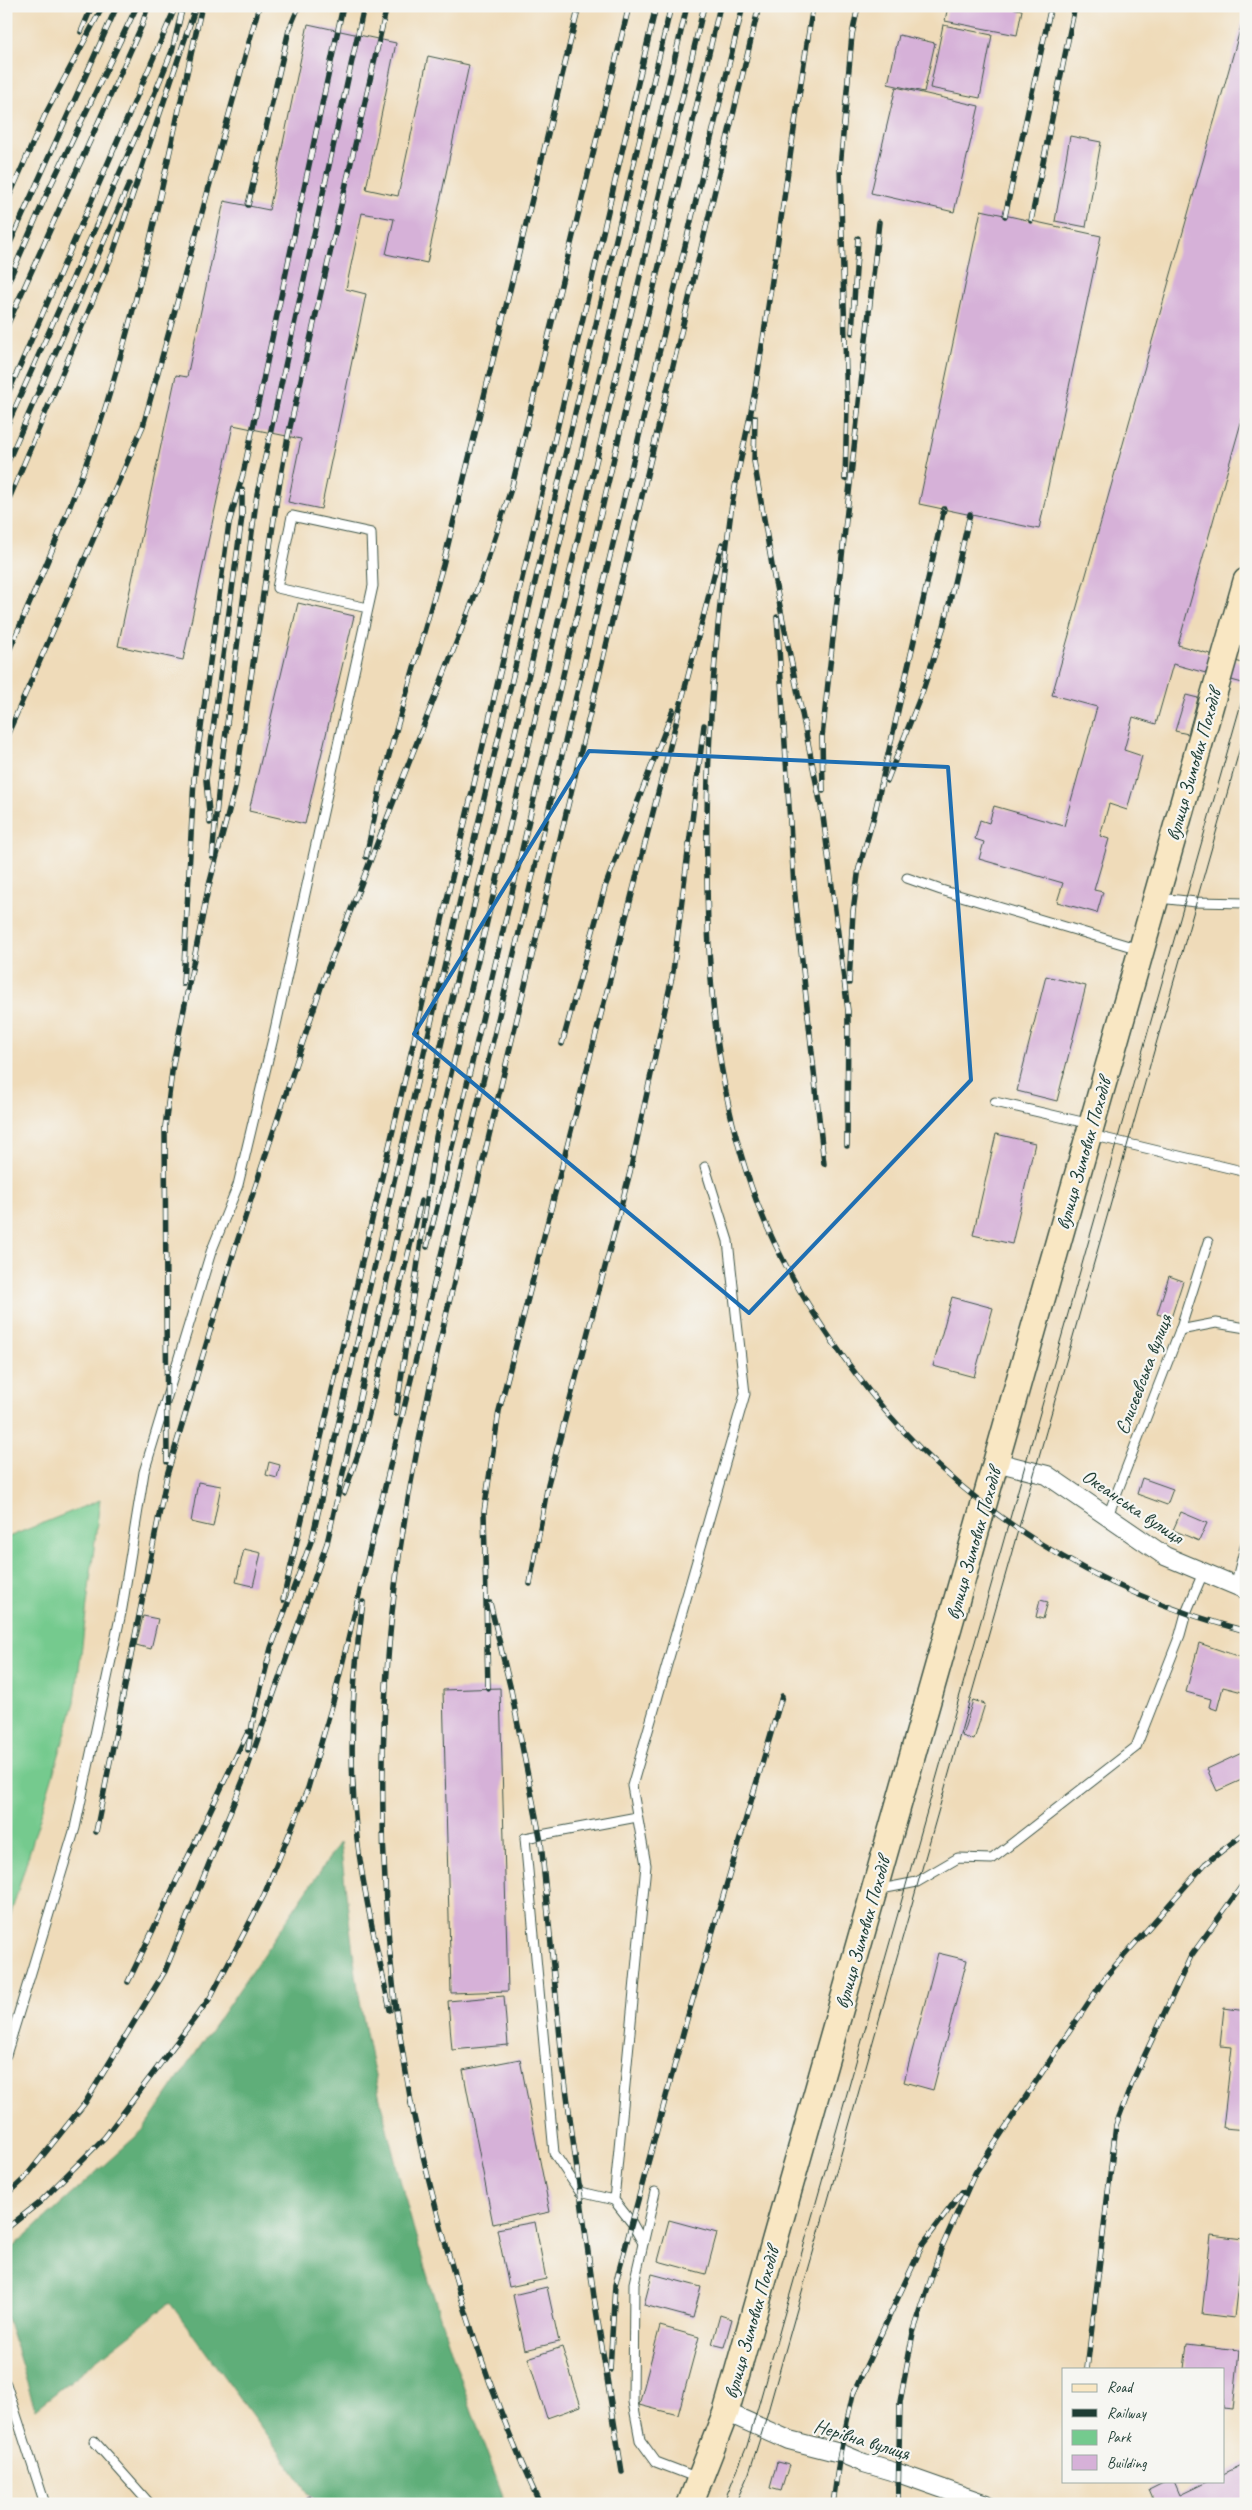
<svg xmlns="http://www.w3.org/2000/svg" width="1252" height="2510" font-family="Caveat,sans-serif">
	<rect width="100%" height="100%" fill="#f6f6f2"/>
	<filter id="ink" filterUnits="userSpaceOnUse"><feTurbulence type="fractalNoise" baseFrequency=".02" numOctaves="2"/><feDisplacementMap in="SourceGraphic" scale="10" xChannelSelector="R" yChannelSelector="G"/><feConvolveMatrix kernelMatrix="1 2 1 2 8 2 1 2 1" color-interpolation-filters="sRGB"/></filter>
	<filter id="wash" filterUnits="userSpaceOnUse"><feTurbulence type="fractalNoise" baseFrequency=".0096" numOctaves="4" result="noise"/><feDisplacementMap in="SourceGraphic" scale="20" xChannelSelector="R" yChannelSelector="G"/><feGaussianBlur stdDeviation="1.12" result="paint"/><feColorMatrix in="noise" values="0 0 0 0 0 0 0 0 0 0 0 0 0 0 0 0 0 1.4 0 .05"/><feComposite in="paint" operator="in"/></filter>
	<g filter="url(#wash)">
		<rect width="100%" height="100%" fill="#efdbb9"/>
		<polygon fill="#74ca8e" stroke="#4a8461" points="100,1500 75,1702 6,1930 6,1538"/>
		<path fill="#5fae79" stroke="#3f7656" d="M340,1842C347,1897 352,1953 361,2007C392,2175 445,2344 506,2504H317L170,2303L35,2409L6,2315V2253L143,2130Z"/>
		<g id="blocks">
			<g fill="#d6b1d8">
				<polygon points="948,6 1001,6 1022,10 1017,35 945,21"/>
				<polygon points="1246,9 1246,405 1178,645 1246,664 1246,684 1173,664 1156,724 1133,717 1124,750 1142,756 1127,810 1109,804 1100,836 1109,839 1094,890 1103,892 1097,913 1057,902 1063,883 979,859 984,842 975,839 980,820 989,823 994,806 1064,826 1097,707 1052,695"/>
				<polygon points="308,24 396,43 366,189 398,196 428,56 469,65 427,263 386,254 394,219 362,213 346,289 366,294 321,509 288,502 301,439 233,425 183,660 118,646 176,375 187,377 224,201 269,210"/>
				<polygon points="943,25 992,35 980,98 930,88"/>
				<polygon points="899,35 935,43 924,92 888,84"/>
				<polygon points="896,87 979,106 954,212 871,193"/>
				<polygon points="1070,136 1101,142 1086,227 1055,221"/>
				<polygon points="981,210 1101,236 1039,529 919,504"/>
				<polygon points="298,603 354,616 305,824 249,811"/>
				<polygon points="1186,695 1198,698 1188,734 1175,731"/>
				<polygon points="1046,976 1086,986 1057,1101 1017,1091"/>
				<polygon points="996,1134 1035,1143 1012,1244 973,1235"/>
				<polygon points="1169,1276 1183,1281 1171,1318 1157,1314"/>
				<polygon points="952,1297 993,1308 974,1377 933,1366"/>
				<polygon points="269,1462 280,1465 277,1478 266,1475"/>
				<polygon points="1142,1478 1173,1489 1167,1505 1137,1494"/>
				<polygon points="198,1482 221,1486 213,1527 191,1522"/>
				<polygon points="1181,1512 1207,1523 1199,1541 1173,1530"/>
				<polygon points="244,1549 261,1553 253,1586 236,1582"/>
				<polygon points="1040,1600 1048,1602 1043,1619 1036,1617"/>
				<polygon points="143,1616 158,1619 151,1649 136,1645"/>
				<polygon points="1199,1643 1246,1659 1246,1693 1223,1687 1217,1710 1209,1707 1211,1699 1186,1692"/>
				<polygon points="500,1688 508,1991 451,1993 443,1690"/>
				<polygon points="973,1700 985,1704 974,1740 962,1736"/>
				<polygon points="1246,1751 1246,1778 1217,1791 1207,1769"/>
				<polygon points="938,1953 967,1960 933,2090 904,2082"/>
				<polygon points="504,1996 508,2045 452,2050 448,2001"/>
				<polygon points="1224,2008 1246,2011 1246,2130 1223,2128 1232,2047 1220,2046"/>
				<polygon points="520,2059 550,2212 493,2224 463,2070"/>
				<polygon points="669,2220 717,2233 706,2274 658,2261"/>
				<polygon points="535,2222 546,2279 509,2287 497,2229"/>
				<polygon points="1211,2235 1243,2239 1234,2318 1202,2314"/>
				<polygon points="652,2274 701,2287 693,2318 644,2305"/>
				<polygon points="547,2287 559,2342 525,2350 513,2295"/>
				<polygon points="720,2315 732,2319 724,2347 712,2344"/>
				<polygon points="660,2326 699,2337 678,2415 639,2405"/>
				<polygon points="1187,2344 1239,2350 1233,2410 1223,2409 1223,2369 1184,2369"/>
				<polygon points="562,2347 581,2406 547,2418 528,2358"/>
				<polygon points="777,2462 789,2465 781,2491 770,2488"/>
				<polygon points="1246,2463 1246,2497 1232,2504 1155,2504 1149,2490 1167,2481 1174,2481 1180,2495 1209,2481 1223,2481 1223,2474"/>
				<polygon points="310,2495 317,2504 299,2504"/>
			</g>
		</g>
	</g>
	<g filter="url(#ink)">
		<use href="#blocks" fill-opacity="0" stroke="#3e5548" stroke-width="1"/>
		<g fill="none" stroke-linecap="round" stroke-linejoin="round">
			<defs>
				<g id="service">
					<polyline points="907,878 941,890 1139,949"/>
					<polyline points="1159,898 1196,902 1246,903"/>
					<polyline points="995,1102 1091,1124"/>
					<polyline points="1091,1135 1246,1172"/>
					<polyline points="1180,1330 1216,1323 1246,1328"/>
					<polyline points="1107,1518 1180,1330 1208,1242"/>
					<polyline points="1235,1586 1246,1543"/>
					<polyline points="876,1890 917,1882 958,1858 992,1859 1136,1747 1180,1635 1186,1613 1203,1573"/>
					<polyline points="6,2055 75,1828 122,1608 144,1472 211,1252 238,1185 274,1034 373,586 371,533 292,516 277,588 368,608"/>
					<polyline points="655,2192 634,2283 633,2402 640,2440 656,2462 698,2478"/>
					<polyline points="614,2200 580,2192 554,2153 525,1838 637,1817"/>
					<polyline points="643,2243 632,2223 614,2200 646,1865 632,1786 745,1394 728,1241 705,1167"/>
					<polyline points="6,2384 45,2504"/>
					<polyline points="94,2441 150,2504"/>
				</g>
				<g id="minor">
					<polyline points="996,1462 1047,1475 1165,1556 1246,1590"/>
					<polyline points="726,2412 789,2440 840,2453 864,2463 898,2473 986,2504"/>
				</g>
				<polyline id="secondary" points="690,2504 726,2412 1246,581"/>
			</defs>
			<use href="#service" stroke="#3e5548" stroke-width="11"/>
			<use href="#minor" stroke="#3e5548" stroke-width="20"/>
			<use href="#secondary" stroke="#3e5548" stroke-width="28"/>
			<use href="#service" stroke="#fff" stroke-width="9"/>
			<use href="#minor" stroke="#fff" stroke-width="18"/>
			<use href="#secondary" stroke="#f9e7c3" stroke-width="25"/>
			<g stroke="#1f3d34" stroke-width="1">
				<polyline points="723,2504 747,2446 1246,686"/>
				<polyline points="735,2504 749,2473 763,2429 1246,727"/>
			</g>
			<defs>
				<g id="rail">
					<path d="M813,6C792,134 776,263 755,390C748,431 737,470 731,511C715,633 705,756 707,879C708,990 718,1101 758,1205C784,1272 825,1335 869,1391C964,1511 1098,1593 1246,1631"/>
					<polyline points="81,32 92,6"/>
					<polyline points="6,204 45,115 103,6"/>
					<polyline points="248,205 289,30 299,6"/>
					<polyline points="1005,216 1051,6"/>
					<polyline points="1031,221 1075,6"/>
					<polyline points="6,252 117,6"/>
					<polyline points="6,287 48,191 137,6"/>
					<polyline points="6,328 142,25 148,6"/>
					<polyline points="852,333 858,238"/>
					<polyline points="6,398 176,6"/>
					<polyline points="755,417 754,461 774,577 823,816 848,1011 847,1146"/>
					<polyline points="6,428 149,107 172,51 183,6"/>
					<polyline points="6,466 129,184"/>
					<polyline points="845,479 847,407 840,168 852,35 858,6"/>
					<polyline points="6,506 113,253 196,6"/>
					<polyline points="777,617 794,886 824,1164"/>
					<path d="M6,658C40,579 75,500 102,418C145,284 170,144 202,6"/>
					<polyline points="6,738 143,426 259,6"/>
					<polyline points="887,781 923,690 944,626 970,514"/>
					<polyline points="823,791 822,737 879,222"/>
					<polyline points="210,823 206,780 242,517 242,490"/>
					<polyline points="212,857 219,785 257,494 364,6"/>
					<polyline points="366,857 382,780 443,565 579,6"/>
					<polyline points="849,983 853,911 859,868 874,816 944,509"/>
					<polyline points="183,984 194,779 229,523 243,474 343,6"/>
					<polyline points="562,1044 605,887 673,710"/>
					<polyline points="427,1247 456,1131 720,6"/>
					<polyline points="396,1414 436,1137 704,6"/>
					<polyline points="167,1462 165,1127 173,1064 208,889 235,788 277,498 288,436 387,6"/>
					<polyline points="344,1494 362,1443 421,1201"/>
					<polyline points="530,1584 548,1484 630,1172 673,972 704,725"/>
					<polyline points="283,1600 656,6"/>
					<path d="M363,1602C352,1680 348,1759 357,1838C364,1896 378,1953 390,2010"/>
					<polyline points="490,1603 511,1690 541,1842 562,2058 594,2297 622,2472"/>
					<polyline points="488,1688 484,1512 499,1411 722,544"/>
					<polyline points="248,1750 253,1720 271,1648 312,1539 406,1129 671,6"/>
					<polyline points="96,1832 167,1475 235,1248 324,978 481,580 512,486 629,6"/>
					<polyline points="128,1982 248,1732"/>
					<path d="M411,2103C441,2241 480,2375 540,2504"/>
					<path d="M412,2108C406,2073 400,2038 395,2002C381,1884 379,1763 389,1645C397,1545 417,1446 438,1349L759,6"/>
					<polyline points="6,2196 24,2179 85,2103 165,1971 244,1778 327,1543 420,1134 687,6"/>
					<polyline points="6,2229 40,2202 105,2137 210,1998 264,1895 308,1788 333,1702 743,6"/>
					<polyline points="1087,2369 1116,2125 1134,2078 1191,1956 1246,1880"/>
					<polyline points="610,2370 615,2285 687,2019 782,1696"/>
					<polyline points="833,2504 840,2453 853,2394 923,2244 962,2192"/>
					<polyline points="898,2504 900,2402 913,2333 941,2249 975,2173 1107,1975 1205,1864 1246,1832"/>
				</g>
			</defs>
			<use href="#rail" stroke="#1f3d34" stroke-width="5.5"/>
			<use href="#rail" stroke="#f6f6f2" stroke-width="4" stroke-dasharray="11" stroke-linecap="butt"/>
		</g>
	</g>
	<path fill="none" stroke="#1f6fb2" stroke-width="4" stroke-linejoin="round" d="M589,751L948,767L971,1080L749,1313L414,1034Z"/>
	<g text-anchor="middle" stroke-width="4.5" stroke-linejoin="round" paint-order="stroke">
		<g font-size="20" fill="#1f3d34" stroke="#f6f6f2">
			<text transform="translate(1193 765) rotate(-74)" y="7">вулиця Зимових Походів</text>
			<text transform="translate(1083 1154) rotate(-74)" y="7">вулиця Зимових Походів</text>
			<text transform="translate(1143 1374) rotate(-69)" y="7">Єлисєєвська вулиця</text>
			<text transform="translate(1133 1506) rotate(34)" y="7">Океанська вулиця</text>
			<text transform="translate(973 1544) rotate(-74)" y="7">вулиця Зимових Походів</text>
			<text transform="translate(862 1933) rotate(-74)" y="7">вулиця Зимових Походів</text>
			<text transform="translate(751 2323) rotate(-74)" y="7">вулиця Зимових Походів</text>
			<text transform="translate(862 2439) rotate(17)" y="7">Нерівна вулиця</text>
		</g>
	</g>
	<rect width="1252" height="2510" fill="none" stroke="#f6f6f2" stroke-width="25"/>
	<rect x="1062" y="2368" width="162" height="115" fill="#f6f6f2" stroke="#a0aca6"/>
	<rect x="1072" y="2384" width="25" height="8" fill="#f9e7c3" stroke="#a0aca6"/>
	<text x="1107" y="2392" font-size="15" fill="#1f3d34">Road</text>
	<rect x="1072" y="2409" width="25" height="8" fill="#1f3d34" stroke="#a0aca6"/>
	<text x="1107" y="2418" font-size="15" fill="#1f3d34">Railway</text>
	<rect x="1072" y="2430" width="25" height="15" fill="#74ca8e" stroke="#a0aca6"/>
	<text x="1107" y="2442" font-size="15" fill="#1f3d34">Park</text>
	<rect x="1072" y="2455" width="25" height="15" fill="#d6b1d8" stroke="#a0aca6"/>
	<text x="1107" y="2468" font-size="15" fill="#1f3d34">Building</text>
</svg>
